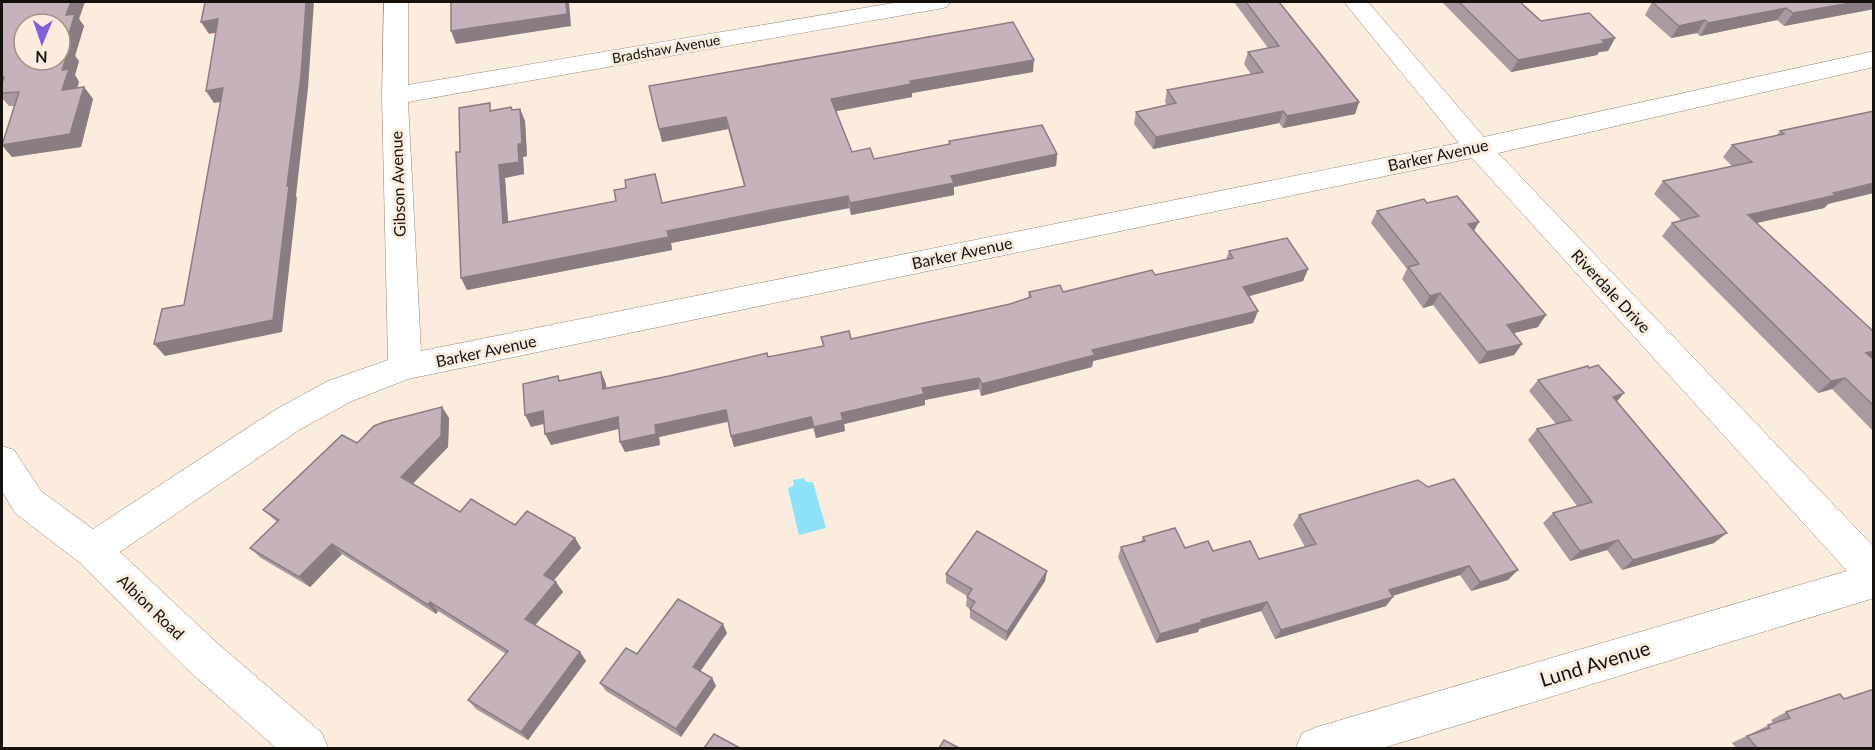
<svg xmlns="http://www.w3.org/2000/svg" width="1875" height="750" font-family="Lato,sans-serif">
	<rect width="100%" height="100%" fill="#fbecde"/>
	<polygon fill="#8de2f9" points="804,478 806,482 813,482 826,528 799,535 788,489 794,485 793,480"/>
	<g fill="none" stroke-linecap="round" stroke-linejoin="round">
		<defs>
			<polygon id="minor" points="384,2 408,2 408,85 899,2 950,2 947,7 938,9 408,102 421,351 1459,143 1344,2 1368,2 1484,137 1874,51 1874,67 1498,153 1874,547 1874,598 1383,748 1296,748 1302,733 1317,727 1847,571 1472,158 408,379 352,401 299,430 105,562 92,567 79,562 73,550 79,538 275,410 328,381 388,360 382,96"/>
			<polygon id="major" points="2,446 14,450 41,491 105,538 217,643 322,733 328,748 276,748 189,671 79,562 15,513 2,491"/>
		</defs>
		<use href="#minor" stroke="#928477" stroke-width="1"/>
		<use href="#major" stroke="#928477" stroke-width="1"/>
		<use href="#minor" fill="#fff" fill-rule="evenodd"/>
		<use href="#major" fill="#fff" fill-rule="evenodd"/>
	</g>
	<g fill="#a999a0">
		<polygon points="2,2 79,19 84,26 75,56 79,61 75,75 79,82 77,88 84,87 93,99 81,147 12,157 2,145 14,106 9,106 2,98"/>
		<polygon points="1234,2 1279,2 1359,102 1355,114 1283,128 1279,123 1153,149 1134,124 1136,112 1167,105 1165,102 1167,90 1251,74 1244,64 1248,52 1268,48"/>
		<polygon points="1442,2 1520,2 1541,21 1615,38 1608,51 1599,52 1597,55 1511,72"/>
		<polygon points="1652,2 1874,2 1874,9 1784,26 1777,20 1700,36 1697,33 1671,38 1645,15"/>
		<polygon points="1033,72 912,93 912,97 836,111 852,152 874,159 949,144 949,141 1057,154 1056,166 954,187 954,195 851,215 849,208 778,222 671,243 672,250 467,290 493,110 511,107 513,110 520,109 525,121 527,156 523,157 524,174 505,178 508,222 616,201 626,188 655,174 662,203 744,186 728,129 662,142 659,129"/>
		<polygon points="1874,111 1828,204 1824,208 1757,223 1874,360 1874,432 1832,389 1818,393 1662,236 1672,223 1682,221 1654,194 1663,181 1733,167 1723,157 1732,145 1777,135 1780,131"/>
		<polygon points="1427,203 1474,231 1538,327 1513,333 1522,344 1514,355 1479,364 1433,305 1423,308 1402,279 1407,269 1371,223 1377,211"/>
		<polygon points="1229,251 1308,269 1303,281 1249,296 1258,311 1253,323 1093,361 1092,367 981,396 979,389 925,400 925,405 844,424 845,431 816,438 813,428 734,447 728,422 659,437 660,445 625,452 620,442 619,429 551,445 544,424 531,427 560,381 601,372 606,384 606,388 768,357 823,346 821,337 851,339 1010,304 1028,298 1029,292 1063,292 1155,275 1226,259"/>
		<polygon points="1538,380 1617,401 1714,543 1622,570 1607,550 1570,561 1543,523 1553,513 1577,506 1528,440 1537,429 1556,424 1529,391"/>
		<polygon points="442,407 449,418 448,447 413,484 460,512 575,538 581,548 553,581 563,592 534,625 580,652 586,661 528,740 476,709 468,700 506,654 438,611 436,614 342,554 310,587 261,558 250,548 277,522 263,510 357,443"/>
		<polygon points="1418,480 1508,580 1471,591 1460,575 1393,596 1386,606 1275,639 1261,611 1199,629 1198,632 1156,643 1118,557 1121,547 1141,542 1143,537 1185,548 1259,559 1305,547 1293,525 1299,515"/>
		<polygon points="1047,571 1045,581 1006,641 970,618 970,609 966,606 967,596 946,583 946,574"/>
		<polygon points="727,633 700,671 712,678 716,686 681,737 606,691 600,683 637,654"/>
		<polygon points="1786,712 1874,748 1736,748 1732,743 1773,723 1771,720"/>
	</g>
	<g fill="#8a7d82">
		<polygon points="71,2 85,2 79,19 84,26 75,56 79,61 75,75 79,82 73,103 62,90 62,70 66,15"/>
		<polygon points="306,2 314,2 308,88 296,196 297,198 282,332 165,356 154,344 287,186"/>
		<polygon points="566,2 569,2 571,26 456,44 451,31"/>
		<polygon points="1856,2 1874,2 1874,9 1784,26 1793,13"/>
		<polygon points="1786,8 1777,20 1700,36 1708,23"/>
		<polygon points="218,19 226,31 209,34 201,22"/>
		<polygon points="1705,20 1697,33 1671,38 1679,26"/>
		<polygon points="1615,38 1608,51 1599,52 1597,55 1511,72 1518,60 1602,40"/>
		<polygon points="1034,60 1033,72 912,93 912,97 832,112 831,99 910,81"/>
		<polygon points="84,87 93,99 81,147 12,157 2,145"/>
		<polygon points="223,88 232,100 214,103 206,91"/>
		<polygon points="1359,102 1355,114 1283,128 1287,116"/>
		<polygon points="520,109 525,121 527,156 523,157 524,174 505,178 509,235 503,223 499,165 518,144"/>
		<polygon points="1283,111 1279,123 1153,149 1156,137"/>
		<polygon points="726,117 728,129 662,142 659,129"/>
		<polygon points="1057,154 1056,166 954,187 954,195 851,215 850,203 951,176"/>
		<polygon points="1874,183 1874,193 1828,204 1824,208 1738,227 1748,215"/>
		<polygon points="848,196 849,208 671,243 672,250 467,290 461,278 667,231"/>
		<polygon points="1479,222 1472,234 1468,224"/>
		<polygon points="1308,269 1303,281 1239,299 1243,287"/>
		<polygon points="1440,293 1433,305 1423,308 1430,296"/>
		<polygon points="1258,311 1253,323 1093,361 1092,367 981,396 982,384 1092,350"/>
		<polygon points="1546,315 1538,327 1499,337 1507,325"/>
		<polygon points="1522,344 1514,355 1479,364 1487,352"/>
		<polygon points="1874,351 1874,359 1853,364 1866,353"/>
		<polygon points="601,372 606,384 608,400 603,389"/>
		<polygon points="979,378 979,389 925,400 925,405 844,424 845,431 816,438 814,427 841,413 922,388"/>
		<polygon points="1845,378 1832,389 1818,393 1831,381"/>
		<polygon points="1624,393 1614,405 1613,397"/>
		<polygon points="442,407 449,418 448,447 409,487 401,477"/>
		<polygon points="726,410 729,421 659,437 660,445 625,452 620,442 655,425"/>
		<polygon points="543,411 549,422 531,427 525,415"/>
		<polygon points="618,417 622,428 551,445 545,434"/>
		<polygon points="811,417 813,428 734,447 731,436"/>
		<polygon points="1727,533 1714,543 1622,570 1633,560"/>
		<polygon points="575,538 581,548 550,585 544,575"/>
		<polygon points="1618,540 1607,550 1570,561 1580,551"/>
		<polygon points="332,544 342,554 310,587 299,577"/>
		<polygon points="1469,566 1460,575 1381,599 1389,590"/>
		<polygon points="1518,570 1508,580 1471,591 1480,582"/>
		<polygon points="1047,571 1045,581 1006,641 1007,632"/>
		<polygon points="556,582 563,592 532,629 525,619"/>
		<polygon points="1393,597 1386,606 1275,639 1281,630"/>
		<polygon points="430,602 438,611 436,614 428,605"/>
		<polygon points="1267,602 1261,611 1199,629 1198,632 1156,643 1160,634 1201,620"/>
		<polygon points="723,624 727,633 697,676 693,667"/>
		<polygon points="580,652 586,661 528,740 521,732"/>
		<polygon points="712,678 716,686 681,737 676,729"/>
	</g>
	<g fill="#c5b2ba" stroke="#8a7d82" stroke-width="1.5" fill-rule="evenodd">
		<path d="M2,2H71L66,15L75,14L64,50L69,49L62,70L69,69L62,90L84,87L70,134L2,145L19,92L2,93V83L4,77H2ZM24,24H60V60H24Z"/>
		<polygon points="205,2 306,2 301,76 287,186 289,186 273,320 154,344 162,309 184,305 223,88 206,91 218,19 201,22"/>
		<polygon points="451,2 566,2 567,14 451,31"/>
		<polygon points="1246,2 1279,2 1359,102 1287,116 1283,111 1156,137 1136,112 1176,103 1167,90 1263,72 1248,52 1279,46"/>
		<polygon points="1459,2 1520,2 1541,21 1589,13 1615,38 1602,40 1605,43 1518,60"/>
		<polygon points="1652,2 1856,2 1793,13 1786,8 1708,23 1705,20 1679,26"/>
		<polygon points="1013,22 1034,60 910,81 911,84 831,99 852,152 870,148 874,159 950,144 949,141 1042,125 1057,154 951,176 954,183 850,203 848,196 776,209 667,231 669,237 461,278 456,152 460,152 459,108 490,103 490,111 511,107 512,110 520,109 522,144 518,144 519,162 499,165 503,223 616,201 614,190 626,188 625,180 655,174 662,203 745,186 726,117 659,129 649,86"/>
		<polygon points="1874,111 1874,183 1833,193 1836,195 1748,215 1874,332 1874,351 1866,353 1874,360 1874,406 1845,378 1831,381 1672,223 1699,216 1663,181 1752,162 1732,145 1784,134 1780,131"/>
		<polygon points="1457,196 1479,222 1468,224 1546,315 1507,325 1522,344 1487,352 1440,293 1430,296 1408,267 1419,264 1377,211 1424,199 1427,203"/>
		<polygon points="1287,238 1308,269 1243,287 1258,311 1092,350 1095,355 982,384 979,378 922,388 924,394 841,413 843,420 814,427 811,417 731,436 726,410 655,425 656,434 620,442 618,417 545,434 543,411 525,415 523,384 558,376 559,381 601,372 603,389 669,376 767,353 768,357 824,346 821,337 849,331 851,339 1010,304 1031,297 1029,292 1060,285 1063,292 1152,270 1155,275 1233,258 1229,251"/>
		<polygon points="1598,365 1624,393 1613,397 1727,533 1633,560 1618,540 1580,551 1553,513 1592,502 1537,429 1571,420 1538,380 1588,366 1589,368"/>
		<polygon points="442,407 441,436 401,477 460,512 471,499 515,525 527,511 575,538 544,575 556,582 525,619 580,652 521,732 468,700 508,651 430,602 428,605 332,544 299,577 250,548 279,520 263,510 342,435 357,443 374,426 384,422"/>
		<polygon points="1454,479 1518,570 1480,582 1469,566 1389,590 1393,597 1281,630 1267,602 1201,620 1202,622 1160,634 1121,547 1145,541 1143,537 1175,528 1185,548 1208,541 1213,551 1250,541 1259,559 1316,544 1299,515 1418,480 1428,487"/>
		<polygon points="977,531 1047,571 1007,632 970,609 975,602 967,597 972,589 946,574"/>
		<polygon points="678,599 723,624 693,667 712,678 676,729 600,683 626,648 637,654"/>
		<polygon points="1874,689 1874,748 1757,748 1747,736 1770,728 1768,725 1790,718 1786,712 1840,694 1844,699"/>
		<polygon points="714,734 740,748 704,748"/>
		<polygon points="944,740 959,748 939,748"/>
	</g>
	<g text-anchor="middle" stroke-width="6" stroke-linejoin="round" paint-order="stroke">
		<g font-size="14" fill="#16110d" stroke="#fbecde">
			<text transform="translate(666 49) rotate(-10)" y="5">Bradshaw Avenue</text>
		</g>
		<g font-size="16" fill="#16110d" stroke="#fbecde">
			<text transform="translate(1438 155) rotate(-12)" y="6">Barker Avenue</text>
			<text transform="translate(398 184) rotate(-92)" y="6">Gibson Avenue</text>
			<text transform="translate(962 253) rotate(-12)" y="6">Barker Avenue</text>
			<text transform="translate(1611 291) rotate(47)" y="6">Riverdale Drive</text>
			<text transform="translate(486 351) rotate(-12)" y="6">Barker Avenue</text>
			<text transform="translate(151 607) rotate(44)" y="6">Albion Road</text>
		</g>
		<g font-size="20" fill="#16110d" stroke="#fbecde">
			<text transform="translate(1595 664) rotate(-17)" y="7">Lund Avenue</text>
		</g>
	</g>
	<rect width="1875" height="750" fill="none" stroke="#16110d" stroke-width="6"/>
	<g transform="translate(42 42) rotate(182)"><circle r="28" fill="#fbecde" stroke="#9f948a" stroke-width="1.5"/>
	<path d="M0-4.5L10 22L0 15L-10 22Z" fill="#8260da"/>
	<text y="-9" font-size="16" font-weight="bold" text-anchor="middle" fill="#16110d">N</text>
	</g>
</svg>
